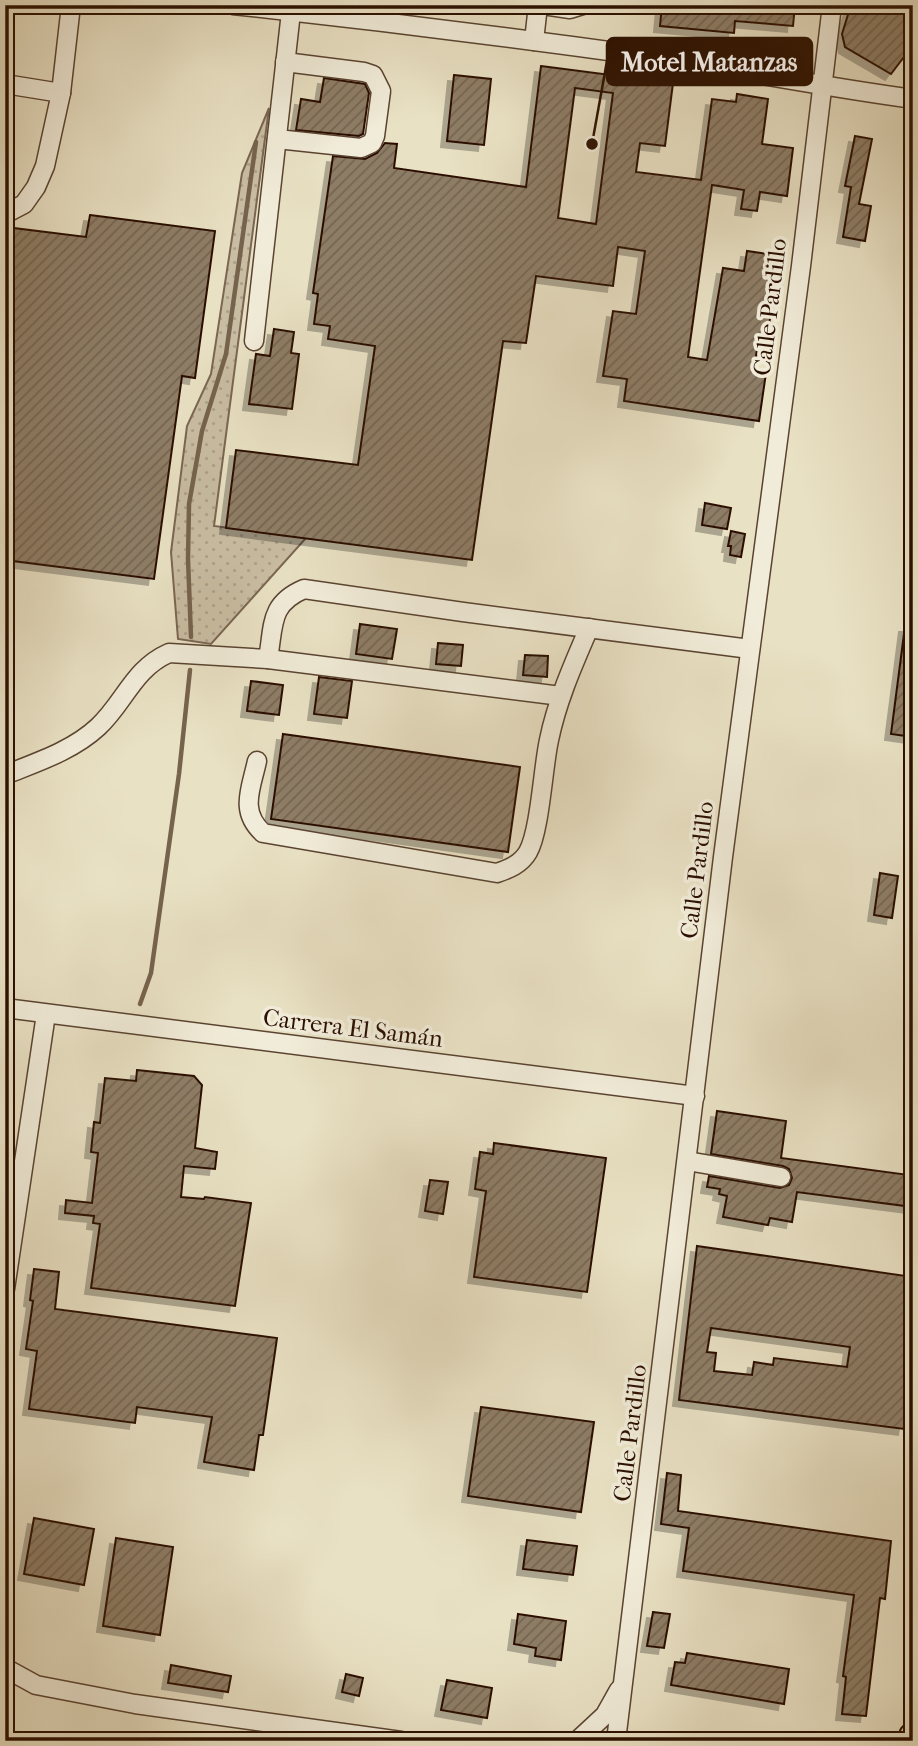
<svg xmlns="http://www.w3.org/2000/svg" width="918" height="1746" font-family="'IM FELL French Canon',serif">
	<defs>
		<pattern id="grass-dots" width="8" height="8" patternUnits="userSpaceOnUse" patternTransform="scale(1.75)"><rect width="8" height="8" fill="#c9bda3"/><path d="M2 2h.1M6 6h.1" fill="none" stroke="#ada18b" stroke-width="1.8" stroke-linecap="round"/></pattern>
		<pattern id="building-hatch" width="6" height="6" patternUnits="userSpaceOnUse" patternTransform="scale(1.75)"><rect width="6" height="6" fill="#8e7d66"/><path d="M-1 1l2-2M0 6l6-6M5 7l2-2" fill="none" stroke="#746552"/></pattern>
		<filter id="shadow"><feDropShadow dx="-6" dy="6" stdDeviation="0" flood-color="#0004"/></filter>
	</defs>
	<rect width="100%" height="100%" fill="#e9e1c4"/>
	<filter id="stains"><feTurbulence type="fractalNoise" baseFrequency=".00286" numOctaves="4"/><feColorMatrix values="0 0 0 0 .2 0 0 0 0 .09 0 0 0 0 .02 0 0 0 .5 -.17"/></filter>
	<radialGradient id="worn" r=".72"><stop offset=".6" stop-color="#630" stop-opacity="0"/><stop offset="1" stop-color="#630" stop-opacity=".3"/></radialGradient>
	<polygon fill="url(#grass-dots)" stroke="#7a6652" stroke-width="2" points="269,108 214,526 306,538 211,644 178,639 171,552 187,426 211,374 242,173"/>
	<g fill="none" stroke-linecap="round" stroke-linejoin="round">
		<g stroke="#76634d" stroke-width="4.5">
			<polyline points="191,637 188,559 189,504 202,431 226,354 256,142"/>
			<polyline points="140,1004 151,973 179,774 190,670"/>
		</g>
	</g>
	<g fill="url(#building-hatch)" stroke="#2b1000" stroke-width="2" fill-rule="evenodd" filter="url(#shadow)">
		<polygon points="662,5 795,5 793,26 735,21 734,33 660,26"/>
		<polygon points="851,5 913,5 913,45 891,74 845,47 842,34"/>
		<path d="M541,66L673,83L665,146L640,143L636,172L701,180L712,99L736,102L737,94L768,99L762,144L793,148L787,196L760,192L757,211L741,209L744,190L712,185L688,357L707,360L723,268L744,271L747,251L782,256L764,350L757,349L754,371L766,373L759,421L624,401L627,379L603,376L613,311L636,314L645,251L618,247L613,286L536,276L526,343L503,341L472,560L226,528L236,450L358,465L375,346L328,339L330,326L314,324L318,294L313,293L333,156L365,159L377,153L385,143L397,144L394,168L526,187ZM575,88L613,93L596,224L558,218Z"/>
		<polygon points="454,75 491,79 484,145 447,141"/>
		<polygon points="324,78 365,84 369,93 363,134 359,136 296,130 301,99 320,102"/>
		<polygon points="855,136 872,139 859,204 871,206 865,241 843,237 851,187 845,186"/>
		<polygon points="90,215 215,231 195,378 182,376 154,579 5,560 5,227 86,237"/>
		<polygon points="274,329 294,332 291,353 299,354 292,409 249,404 256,354 270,356"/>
		<polygon points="705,503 731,508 727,529 702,525"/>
		<polygon points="731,531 745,534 741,557 730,555 731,546 728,546"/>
		<polygon points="360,624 397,629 392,659 356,654"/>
		<polygon points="905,626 913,626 913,737 891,734"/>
		<polygon points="438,643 463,645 461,666 436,664"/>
		<polygon points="525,655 548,656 547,677 523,675"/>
		<polygon points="319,677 352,681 347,718 314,714"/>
		<polygon points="251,681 283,685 279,715 247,711"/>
		<polygon points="283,734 520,767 508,852 271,819"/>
		<polygon points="880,873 898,876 892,918 874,915"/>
		<polygon points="137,1070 194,1076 202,1085 195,1148 217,1152 215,1169 184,1166 181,1197 204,1199 205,1197 251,1203 235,1306 91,1288 100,1224 93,1223 94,1216 65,1213 66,1200 92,1203 98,1153 91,1152 94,1122 100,1123 105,1078 136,1081"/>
		<polygon points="717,1111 786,1121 781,1158 909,1175 908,1180 913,1181 913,1207 797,1192 792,1222 770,1218 768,1225 723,1217 727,1196 719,1194 720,1189 707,1187 709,1176 780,1188 789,1185 792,1178 789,1169 783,1166 711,1154"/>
		<polygon points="494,1143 606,1158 587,1292 474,1277 486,1191 475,1189 480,1152 493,1154"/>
		<polygon points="430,1180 448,1182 443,1214 425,1211"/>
		<path d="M697,1246L913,1277V1370L904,1429L679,1400ZM711,1328L850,1347L847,1367L774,1358L773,1365L754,1362L752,1375L714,1371L716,1353L707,1352Z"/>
		<polygon points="34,1269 59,1272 55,1309 277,1338 263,1435 259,1435 254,1470 204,1462 212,1417 137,1407 135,1423 29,1409 37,1351 26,1349 33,1301 30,1300"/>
		<polygon points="481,1407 594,1422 581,1512 468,1496"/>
		<polygon points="667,1473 681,1475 678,1511 891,1541 885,1599 880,1598 866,1716 842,1714 846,1677 843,1676 854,1595 683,1571 689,1528 661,1524"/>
		<polygon points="34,1518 94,1529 84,1585 24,1574"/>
		<polygon points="116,1538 173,1547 160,1635 103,1626"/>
		<polygon points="527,1540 577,1546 573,1575 523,1569"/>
		<polygon points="653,1612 670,1614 664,1648 647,1646"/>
		<polygon points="518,1614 566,1621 561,1660 535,1656 536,1648 514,1644"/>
		<polygon points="687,1653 789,1669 784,1704 671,1685 675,1662 685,1663"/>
		<polygon points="171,1665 231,1676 228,1692 168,1683"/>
		<polygon points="346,1674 363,1678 359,1696 342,1692"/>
		<polygon points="447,1680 492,1688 487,1718 441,1710"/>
	</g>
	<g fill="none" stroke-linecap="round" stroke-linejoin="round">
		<defs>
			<g id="minor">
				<path d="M233,5C371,20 508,37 645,56C734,69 823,87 913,99"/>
				<polyline points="543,5 570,9 583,5"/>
				<polyline points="534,41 538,5"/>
				<polyline points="5,84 61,93"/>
				<polyline points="277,139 361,148 372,143 375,136 381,91 373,75 364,72 285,62"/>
				<polyline points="5,214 24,204 36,187 45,166 61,93 71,5"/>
				<polyline points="254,341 291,12"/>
				<path d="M268,659C274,625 269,604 304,589L463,612L750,649"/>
				<path d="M257,761C251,789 239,811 263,833L497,873C509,869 521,864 528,852C540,831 543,767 549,740C557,701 573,665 589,628"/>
				<path d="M5,775C37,762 72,751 98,727C125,702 133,669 169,653L268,659L561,696"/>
				<polyline points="5,1008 695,1096"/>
				<polyline points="687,1161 781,1177"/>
				<polyline points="5,1289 46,1014"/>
				<polyline points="5,1668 36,1685 135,1704 401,1741"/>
				<polyline points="577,1741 605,1715 619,1690"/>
				<polyline points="616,1741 723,857 801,266 832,5"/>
			</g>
			<polyline id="highway" points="912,1741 913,1736"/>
		</defs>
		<use href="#minor" stroke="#5a4431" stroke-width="21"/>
		<use href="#highway" stroke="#2b1000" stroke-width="30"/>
		<use href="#minor" stroke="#f1ecd9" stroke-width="18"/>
		<use href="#highway" stroke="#e9e1c4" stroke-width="26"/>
	</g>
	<g text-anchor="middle" stroke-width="7" stroke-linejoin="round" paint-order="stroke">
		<g font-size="24" fill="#2b1000" stroke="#f1ecd9">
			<text transform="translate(770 307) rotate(-83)" y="8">Calle Pardillo</text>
			<text transform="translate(697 870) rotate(-83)" y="8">Calle Pardillo</text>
			<text transform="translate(353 1028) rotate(7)" y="8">Carrera El Samán</text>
			<text transform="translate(630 1433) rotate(-83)" y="8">Calle Pardillo</text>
		</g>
	</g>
	<path fill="none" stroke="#2b1000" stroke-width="2.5" d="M592 144L607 61"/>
	<circle fill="#2b1000" stroke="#f1ecd9" stroke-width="2.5" cx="592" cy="144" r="7"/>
	<rect fill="#2b1000" stroke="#2b1000" stroke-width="2.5" x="607" y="38" width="205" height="47" rx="7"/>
	<g font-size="26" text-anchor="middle" font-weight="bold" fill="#fff">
		<text x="709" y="71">Motel Matanzas</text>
	</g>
	<rect width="918" height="1746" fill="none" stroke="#e9e1c4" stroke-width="28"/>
	<rect x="7" y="7" width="904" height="1732" fill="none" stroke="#2b1000" stroke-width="3.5"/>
	<rect x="14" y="14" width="890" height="1718" fill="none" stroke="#2b1000" stroke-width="2"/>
	<rect width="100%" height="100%" filter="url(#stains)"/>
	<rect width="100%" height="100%" fill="url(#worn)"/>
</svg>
